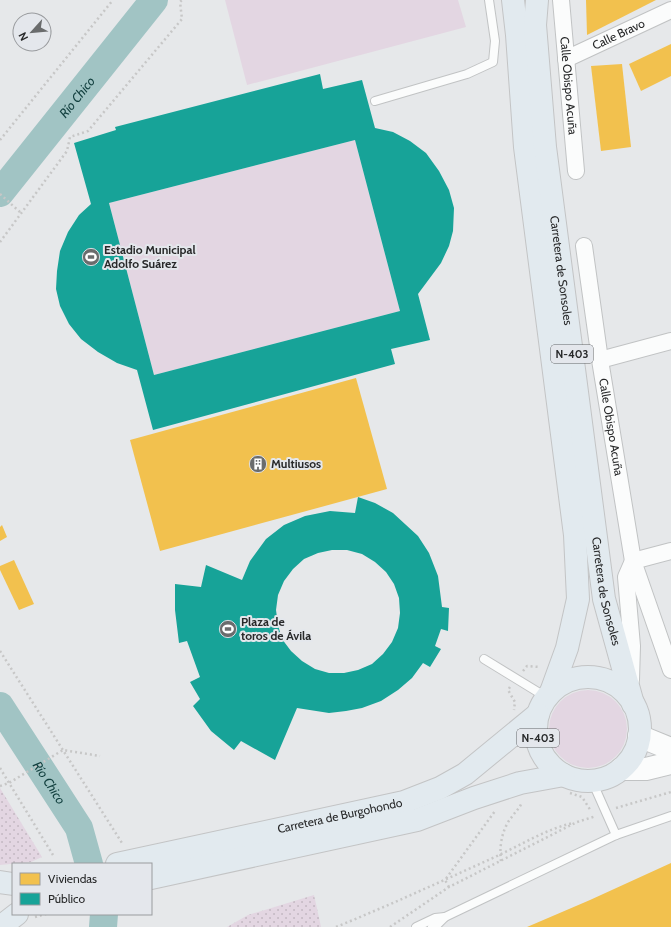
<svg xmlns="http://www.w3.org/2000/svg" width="671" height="927" font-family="Cabin,sans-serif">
	<defs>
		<pattern id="park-dots" width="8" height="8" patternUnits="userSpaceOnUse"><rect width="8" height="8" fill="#e3d6e2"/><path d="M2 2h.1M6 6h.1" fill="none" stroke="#c3b8c2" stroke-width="1.8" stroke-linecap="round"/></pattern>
	</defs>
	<rect width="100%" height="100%" fill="#e6e8ea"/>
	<g fill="#e3d6e2">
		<polygon points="225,0 458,0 466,27 247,85"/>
		<polygon points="355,140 400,311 154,375 109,203"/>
		<circle cx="588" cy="729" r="39"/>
	</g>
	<g fill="url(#park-dots)">
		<polygon points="0,788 42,857 31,862 0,865"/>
		<polygon points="314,895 321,927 227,927 248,915"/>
	</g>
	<g fill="#f2c14e">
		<polygon points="586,0 656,0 587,35"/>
		<polygon points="671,44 671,76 641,91 629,64"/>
		<polygon points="622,64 631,147 601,151 591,66"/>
		<polygon points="356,378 387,489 160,551 130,440"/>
		<polygon points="2,525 7,537 0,541 0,527"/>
		<polygon points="14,560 34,604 19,610 0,570 0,566"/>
		<polygon points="671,863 671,927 527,927 590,900"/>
	</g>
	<g fill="#17a398" fill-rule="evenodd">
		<path d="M320,74L323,89L362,80L375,128L393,132L410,141L426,153L439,171L449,190L454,208L453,231L449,246L441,263L418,294L430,340L391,349L395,364L153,430L137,370L117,363L98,352L81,339L69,324L60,306L56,289L57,271L60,251L68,232L79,215L91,204L74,143L116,130L115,127ZM355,140L400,311L154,375L109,203Z"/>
		<path d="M358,497L375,503L393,513L418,536L429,553L438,576L442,607L449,608L448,631L441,629L435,646L441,649L430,667L423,663L412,678L398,690L381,701L362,708L346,711L329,713L297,708L275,760L241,741L234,750L211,731L193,706L200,699L190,682L200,677L187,641L179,643L175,610V584L201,587L206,565L242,580L250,561L266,539L284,525L305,516L330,511L355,513ZM332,550H347L362,554L375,562L386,572L394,584L399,598L400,613L398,628L392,642L383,654L372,664L358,670L344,673H329L315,669L302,661L291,651L282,639L278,625L276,610L278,595L284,581L293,569L304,559L318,553Z"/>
	</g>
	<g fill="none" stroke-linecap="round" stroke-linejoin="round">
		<g stroke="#a1c4c4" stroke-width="28">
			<path id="s1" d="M0,193L154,0"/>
			<path id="s2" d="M0,706L79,828L89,864"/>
			<polyline points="103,927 104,914"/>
		</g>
		<defs>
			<g id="service">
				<polyline points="375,101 467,74 493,62 495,41 489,0"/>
				<polyline points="484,659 546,697"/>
				<polyline points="592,781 616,835"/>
				<polyline points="416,927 435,918 445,917"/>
				<polyline points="432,927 438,924 445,917 616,835 671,816"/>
			</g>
			<g id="minor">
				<path id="s3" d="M561,0L576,171"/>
				<path id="s4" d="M566,59L671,10"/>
				<path id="s5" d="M584,246L600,360L633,561L671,670"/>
				<polyline points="600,360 671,341"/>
				<polyline points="633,561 671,551"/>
				<polyline points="631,680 632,646 626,577 633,561"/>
			</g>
			<g id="secondary">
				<polyline points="639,736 671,749"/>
				<polyline points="621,769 646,769 671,763"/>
			</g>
			<g id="trunk">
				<polyline points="513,0 517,35 525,147 575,535 578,599 567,648 551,692"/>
				<path id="s6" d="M537,0L535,25L545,147L604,599L633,704"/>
				<circle cx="588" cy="729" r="52"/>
				<path id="s7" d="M117,864L404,802L440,788L465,774L538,714"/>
				<polyline points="151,878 417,820 474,798 520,783 564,775"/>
				<polyline points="0,882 13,884"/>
				<polyline points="0,927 17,914"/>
			</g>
		</defs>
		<use href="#service" stroke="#c1c3c4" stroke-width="10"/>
		<use href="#minor" stroke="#c1c3c4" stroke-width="18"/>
		<use href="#secondary" stroke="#c1c3c4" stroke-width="24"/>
		<use href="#trunk" stroke="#c3c4c5" stroke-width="24"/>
		<g stroke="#c7c7c7" stroke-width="2.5" stroke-dasharray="2 3" stroke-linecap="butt">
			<polyline points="0,140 113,0"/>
			<polyline points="0,194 21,213"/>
			<polyline points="0,242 67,151 70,137 88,131 182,19 180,2 182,0"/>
			<polyline points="0,651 122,843"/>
			<polyline points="523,671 527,666 540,667"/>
			<polyline points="510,687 508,690 515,702 514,710"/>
			<polyline points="0,768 53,855"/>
			<polyline points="0,786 9,783 63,750 100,756"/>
			<polyline points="570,793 582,797 591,811"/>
			<polyline points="616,808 671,792"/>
			<path d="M501,861C499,847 502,829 511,818C515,812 520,808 522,802"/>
			<polyline points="449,887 445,880 495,811"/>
			<polyline points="35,917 46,914"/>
			<path d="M336,927C390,905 442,881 495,857C521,845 546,829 573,823"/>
			<polyline points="390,927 449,887 577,822 596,816"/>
		</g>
		<use href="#service" stroke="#fbfcfc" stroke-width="8"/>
		<use href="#minor" stroke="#fbfcfc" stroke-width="16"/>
		<use href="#secondary" stroke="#fbfcfc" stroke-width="22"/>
		<use href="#trunk" stroke="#e2eaef" stroke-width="22"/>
	</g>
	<defs>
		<symbol id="stadium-disc" viewBox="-11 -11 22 22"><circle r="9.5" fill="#6a6c6d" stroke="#e4e7ec"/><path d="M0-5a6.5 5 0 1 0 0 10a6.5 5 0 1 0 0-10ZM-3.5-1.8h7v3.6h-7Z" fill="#fff"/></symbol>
		<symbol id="building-disc" viewBox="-11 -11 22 22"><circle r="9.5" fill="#6a6c6d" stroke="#e4e7ec"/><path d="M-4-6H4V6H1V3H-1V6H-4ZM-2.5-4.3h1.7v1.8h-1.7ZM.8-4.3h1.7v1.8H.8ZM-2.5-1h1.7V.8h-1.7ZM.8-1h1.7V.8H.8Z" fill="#fff"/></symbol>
	</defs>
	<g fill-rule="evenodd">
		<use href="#stadium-disc" x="81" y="247" width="20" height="20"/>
		<use href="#building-disc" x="248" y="454" width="20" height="20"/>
		<use href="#stadium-disc" x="218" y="619" width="20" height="20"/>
	</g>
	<g text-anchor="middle" stroke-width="4" stroke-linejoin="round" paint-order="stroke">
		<g fill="#e4e7ec" stroke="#606264" stroke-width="1">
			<rect x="551" y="345" width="42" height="18" rx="3"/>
			<rect x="517" y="729" width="42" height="18" rx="3"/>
		</g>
		<g font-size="11" font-weight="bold" fill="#28292a">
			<text x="572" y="358">N-403</text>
			<text x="538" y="742">N-403</text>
		</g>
		<g font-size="12" fill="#28292a" stroke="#e4e7ec">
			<text dy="4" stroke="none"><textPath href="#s4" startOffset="58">Calle Bravo</textPath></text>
			<text dy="4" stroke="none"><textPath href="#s3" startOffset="86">Calle Obispo Acuña</textPath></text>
			<text dy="4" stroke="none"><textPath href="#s6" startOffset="272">Carretera de Sonsoles</textPath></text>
			<text dy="4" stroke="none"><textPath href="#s5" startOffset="183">Calle Obispo Acuña</textPath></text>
			<text dy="4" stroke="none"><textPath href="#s6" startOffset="596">Carretera de Sonsoles</textPath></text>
			<text dy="4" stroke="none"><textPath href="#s7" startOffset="228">Carretera de Burgohondo</textPath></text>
		</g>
		<g font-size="12" font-weight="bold" fill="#28292a" stroke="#e4e7ec" text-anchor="start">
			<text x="104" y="254">Estadio Municipal<tspan x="104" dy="14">Adolfo Suárez</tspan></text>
			<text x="271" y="468">Multiusos</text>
			<text x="241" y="626">Plaza de<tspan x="241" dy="14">toros de Ávila</tspan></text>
		</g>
		<g font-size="13" font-style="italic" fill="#113f3e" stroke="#e4e7ec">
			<text dy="5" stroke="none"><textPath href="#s1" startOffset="123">Río Chico</textPath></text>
			<text dy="5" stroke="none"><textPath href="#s2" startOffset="91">Río Chico</textPath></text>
		</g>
	</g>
	<rect x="12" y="863" width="140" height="52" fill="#e4e7ec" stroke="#999b9e"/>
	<rect x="20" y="873" width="20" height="12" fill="#f2c14e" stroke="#999b9e"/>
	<text x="48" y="883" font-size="12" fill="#28292a">Viviendas</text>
	<rect x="20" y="893" width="20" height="12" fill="#17a398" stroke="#999b9e"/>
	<text x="48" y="903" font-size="12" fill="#28292a">Público</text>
	<g transform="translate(32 32) rotate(243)"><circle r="19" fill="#e4e7ec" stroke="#999b9e"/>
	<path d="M0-3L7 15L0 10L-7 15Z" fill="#6a6c6d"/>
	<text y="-6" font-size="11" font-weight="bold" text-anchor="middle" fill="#28292a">N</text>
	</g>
</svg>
